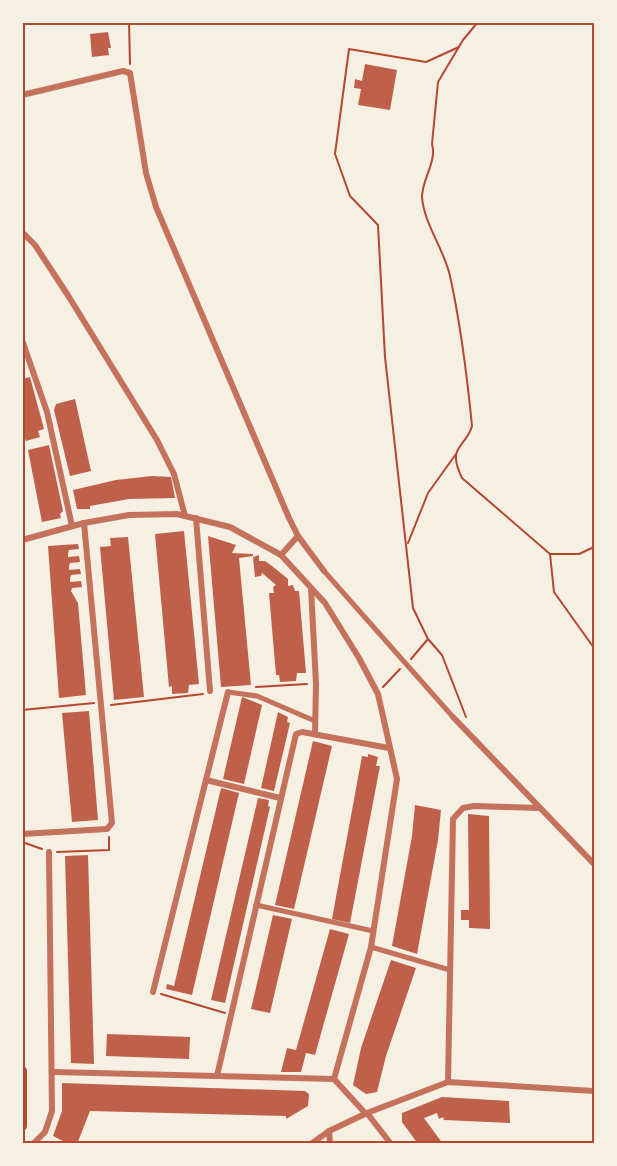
<svg xmlns="http://www.w3.org/2000/svg" width="617" height="1166" font-family="'PT Sans',sans-serif">
	<rect width="100%" height="100%" fill="#f6efe4"/>
	<g fill="#bf614a">
		<polygon points="108,32 111,48 108,48 109,55 92,57 90,34"/>
		<polygon points="365,64 397,70 390,110 358,105 361,89 354,88 355,79 362,81"/>
		<polygon points="30,377 44,429 38,431 40,437 26,441 22,430 22,379"/>
		<polygon points="75,399 91,471 70,476 54,410 56,404"/>
		<polygon points="49,445 63,511 60,514 61,518 42,522 28,450"/>
		<polygon points="152,476 171,477 175,498 129,499 90,506 90,509 77,509 73,490 116,480"/>
		<polygon points="184,531 199,684 189,685 188,693 172,694 172,686 169,687 155,534"/>
		<polygon points="208,536 236,545 232,553 253,554 253,556 239,558 251,685 221,687"/>
		<polygon points="128,537 144,697 114,700 100,547 111,546 110,538"/>
		<polygon points="78,544 79,549 69,550 68,554 68,557 79,556 80,562 70,563 69,566 69,570 80,569 81,574 71,575 70,579 70,582 81,581 82,587 72,588 71,591 78,603 86,695 59,698 48,546"/>
		<polygon points="259,555 259,561 265,561 272,566 288,579 288,586 293,585 295,591 299,591 306,673 297,673 296,681 280,682 279,675 276,675 269,593 274,593 273,587 276,585 262,573 261,576 255,577 253,557"/>
		<polygon points="242,697 262,705 244,784 223,779"/>
		<polygon points="89,711 98,820 72,822 62,713"/>
		<polygon points="278,712 288,717 287,722 290,723 274,791 261,788"/>
		<polygon points="313,741 332,746 294,909 275,905"/>
		<polygon points="368,754 378,757 376,766 380,766 350,923 332,919 362,756 368,757"/>
		<polygon points="221,788 239,793 192,995 166,989 167,984 174,986"/>
		<polygon points="258,798 269,800 268,806 270,807 225,1003 211,1000"/>
		<polygon points="415,805 441,810 438,840 417,954 392,946 412,836"/>
		<polygon points="468,814 489,816 490,929 469,928 469,920 461,920 461,910 469,910"/>
		<polygon points="88,855 94,1064 71,1063 65,856"/>
		<polygon points="273,915 292,919 270,1013 251,1009"/>
		<polygon points="330,929 349,934 315,1055 306,1053 301,1072 281,1072 287,1048 296,1050"/>
		<polygon points="391,960 416,968 386,1056 377,1092 366,1094 353,1085 361,1048"/>
		<polygon points="107,1034 190,1037 189,1059 106,1056"/>
		<polygon points="62,1083 305,1091 309,1094 308,1106 286,1119 286,1116 90,1111 77,1144 69,1144 53,1136 62,1111"/>
		<polygon points="442,1097 509,1101 510,1123 444,1120 443,1117 439,1119 437,1113 424,1118 443,1144 418,1144 402,1122 402,1113"/>
	</g>
	<g fill="none" stroke-linecap="round" stroke-linejoin="round">
		<g stroke="#b5482f" stroke-width="2">
			<polyline points="129,22 130,64"/>
			<path d="M478,22L463,40L438,82L432,144C437,162 422,179 422,197C424,224 444,249 450,276C461,326 467,375 472,426C466,448 446,445 462,478L550,554H579L594,547"/>
			<polyline points="459,47 426,62 349,49 335,154 350,196 378,225 385,357 413,608 428,639 442,655 466,717"/>
			<polyline points="408,543 428,493 456,454"/>
			<polyline points="550,554 554,592 594,648"/>
			<polyline points="411,659 428,639"/>
			<polyline points="256,687 307,684"/>
			<polyline points="383,687 400,669"/>
			<polyline points="111,705 203,694"/>
			<polyline points="22,710 94,703"/>
			<polyline points="25,843 42,849"/>
			<polyline points="57,852 109,850 109,837"/>
			<polyline points="161,994 225,1013"/>
		</g>
		<g stroke="#c5725c" stroke-width="5">
			<polyline points="324,571 453,717"/>
			<polyline points="228,692 257,696 315,721"/>
			<polyline points="256,905 373,931"/>
			<polyline points="371,947 450,970"/>
		</g>
		<g stroke="#c5725c" stroke-width="6">
			<polyline points="22,95 123,71 130,73 146,173 156,207 289,518 298,536 324,571"/>
			<polyline points="22,232 35,245 69,297 157,440 174,474 185,516"/>
			<polyline points="22,340 47,412 72,526"/>
			<polyline points="196,518 210,691"/>
			<polyline points="22,540 84,523 129,515 177,514 230,527 281,555 325,603 359,658 378,694 397,779 371,947 334,1079"/>
			<polyline points="281,555 298,536"/>
			<polyline points="311,588 316,684 315,734"/>
			<polyline points="453,717 594,864"/>
			<polyline points="206,780 280,798"/>
			<polyline points="22,834 107,829 112,823 84,523"/>
			<polyline points="153,992 228,692"/>
			<polyline points="54,1072 334,1079"/>
			<polyline points="217,1076 296,734 302,732 389,748"/>
			<polyline points="334,1079 366,1114"/>
			<polyline points="448,1082 453,819 463,808 474,806 538,808"/>
			<polyline points="367,1113 391,1144"/>
			<polyline points="329,1131 330,1144"/>
			<polyline points="33,1144 45,1132 52,1111 49,852"/>
			<polyline points="311,1144 329,1131 367,1113 448,1082 594,1091"/>
		</g>
		<polyline stroke="#b5482f" stroke-width="10" points="22,1071 22,1126"/>
	</g>
	<rect width="617" height="1166" fill="none" stroke="#f6efe4" stroke-width="48"/>
	<rect x="24" y="24" width="569" height="1118" fill="none" stroke="#b5482f" stroke-width="2"/>
</svg>
